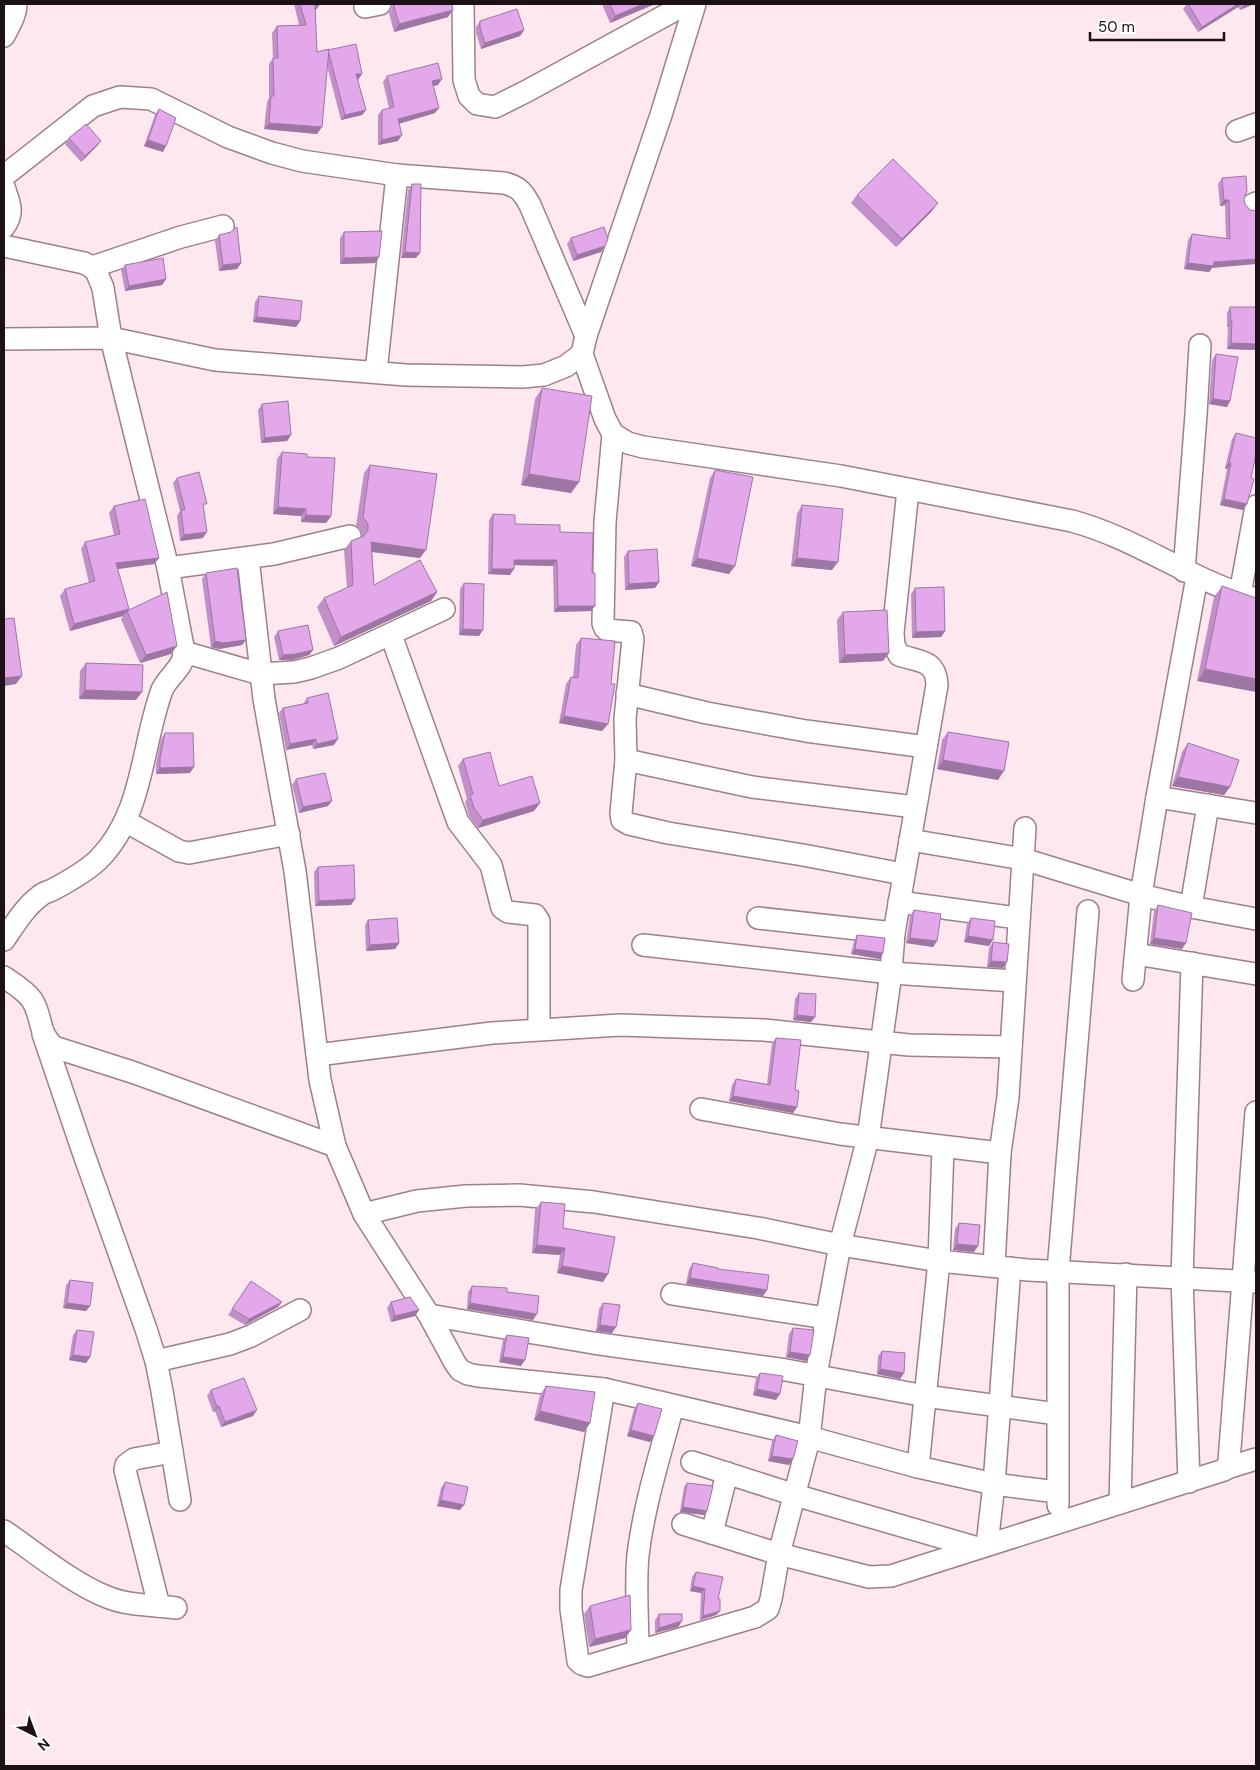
<svg xmlns="http://www.w3.org/2000/svg" width="1260" height="1770" font-family="'DM Sans',sans-serif">
	<rect width="100%" height="100%" fill="#fce8ee"/>
	<g fill="none" stroke-linecap="round" stroke-linejoin="round">
		<defs>
			<g id="minor">
				<polyline points="463,4 464,80 469,96 477,104 495,107 527,91 686,4"/>
				<path d="M695,4L661,115L586,336L582,354L605,419L613,434L628,443L643,447L841,476L1072,521C1138,539 1190,580 1256,599"/>
				<polyline points="365,7 380,4"/>
				<path d="M4,36C9,26 16,15 16,4"/>
				<polyline points="1237,131 1256,124"/>
				<path d="M397,175L504,183C518,186 523,192 530,205L586,336"/>
				<polyline points="4,176 93,106 120,97 151,99 228,137 272,153 302,161 397,175 376,372"/>
				<path d="M4,187C9,203 15,212 4,227"/>
				<polyline points="1252,205 1256,203"/>
				<path d="M4,246L84,263L92,267L97,273L103,288L111,338L168,568L184,652C184,668 168,676 162,690C141,747 144,814 98,860C85,872 69,881 54,889C49,892 44,892 40,896C25,907 15,924 4,940"/>
				<polyline points="92,267 181,237 223,226"/>
				<polyline points="4,339 111,338 215,360 406,375 523,377 544,375 566,366 582,354"/>
				<polyline points="613,434 605,522 603,623 605,628 607,630 631,632 633,639 625,719 626,760 621,813 622,820 629,824 668,833 803,855 903,874"/>
				<polyline points="248,558 264,699 295,871 317,1055 320,1080 335,1146 364,1214 429,1315 455,1363 460,1370 468,1374 478,1376 604,1389 805,1436 918,1467 994,1484 1057,1492"/>
				<polyline points="168,568 274,554 350,536"/>
				<polyline points="1184,571 1196,415 1200,345"/>
				<polyline points="1240,594 1256,506"/>
				<polyline points="391,635 458,822 491,865 502,908 508,912 535,915 539,921 539,1029"/>
				<polyline points="184,652 260,674 294,672 311,668 339,658 444,609"/>
				<polyline points="627,694 707,713 806,731 926,747"/>
				<polyline points="626,760 752,787 915,807"/>
				<polyline points="1157,797 1256,813"/>
				<polyline points="125,821 179,851 189,853 289,834"/>
				<polyline points="910,840 1023,859 1141,895 1191,907 1256,919"/>
				<polyline points="899,902 1018,918"/>
				<polyline points="1191,907 1208,805"/>
				<polyline points="758,918 894,933"/>
				<polyline points="643,945 891,973 1014,981"/>
				<polyline points="1136,954 1256,974"/>
				<path d="M4,977C14,984 25,990 32,1000C43,1017 37,1032 54,1047L135,1073L335,1146"/>
				<polyline points="1133,980 1141,895 1157,797 1197,577"/>
				<polyline points="43,1034 82,1149 146,1329 156,1361 162,1391 180,1500"/>
				<polyline points="317,1055 492,1033 620,1025 764,1030 909,1045 1011,1047"/>
				<polyline points="701,1109 840,1134 1000,1153"/>
				<polyline points="364,1214 417,1201 466,1196 519,1195 594,1202 758,1228 840,1245 939,1261 1028,1270 1256,1282"/>
				<polyline points="994,1266 1000,1153 1008,1097 1025,828"/>
				<polyline points="672,1294 826,1318"/>
				<polyline points="429,1315 593,1343 786,1370 925,1396 1057,1414"/>
				<polyline points="156,1361 230,1344 251,1336 300,1310"/>
				<path d="M604,1389L571,1590V1609L578,1661L582,1664L588,1666L755,1617L768,1609L771,1599L779,1554L809,1439L816,1375L840,1245L868,1138L891,973L894,933L937,685C936,659 919,662 899,655L894,645L893,633L908,490"/>
				<polyline points="692,1462 795,1495 978,1548"/>
				<polyline points="918,1467 939,1261 943,1147"/>
				<polyline points="1227,1468 1256,1459"/>
				<polyline points="1189,1482 1182,1278 1192,963"/>
				<polyline points="1120,1503 1126,1274"/>
				<polyline points="1058,1505 1058,1271 1088,911"/>
				<polyline points="683,1524 779,1554 869,1577 891,1576 1224,1470 1227,1468 1229,1461 1256,1112"/>
				<path d="M4,1531C35,1552 72,1583 107,1597C129,1606 153,1605 176,1608"/>
				<polyline points="712,1533 727,1473"/>
				<polyline points="987,1545 994,1484 1010,1268"/>
				<polyline points="159,1606 125,1470 126,1465 134,1459 172,1452"/>
				<path d="M638,1651C638,1619 635,1587 638,1555C644,1505 660,1455 673,1406"/>
			</g>
		</defs>
		<use href="#minor" stroke="#9d8089" stroke-width="24"/>
		<use href="#minor" stroke="#fff" stroke-width="21"/>
	</g>
	<g fill="#c290c9">
		<polygon points="294,4 320,4 315,10 317,52 329,49 358,80 366,110 362,115 341,120 327,66 317,134 264,129 267,102 269,98 269,64 273,58 272,33 277,26 299,25"/>
		<polygon points="392,4 452,4 448,17 394,32 389,13 392,8"/>
		<polygon points="602,4 655,4 610,23"/>
		<polygon points="1187,4 1254,4 1240,10 1238,7 1198,32 1183,9"/>
		<polygon points="480,21 524,30 520,36 481,49 476,33 476,27"/>
		<polygon points="387,76 438,85 433,86 435,113 399,124 398,141 378,145 378,115 382,110 389,108 383,82"/>
		<polygon points="159,109 163,152 144,146 155,115"/>
		<polygon points="69,138 101,141 97,146 81,162 65,144"/>
		<polygon points="1222,178 1244,198 1245,204 1250,210 1209,272 1184,269 1188,240 1192,234 1226,239 1225,205 1220,206 1218,184"/>
		<polygon points="412,184 416,258 401,258 408,190"/>
		<polygon points="857,195 932,211 896,247 851,203"/>
		<polygon points="231,232 241,263 237,269 219,271 215,241 219,235"/>
		<polygon points="344,232 375,263 340,264 340,238"/>
		<polygon points="571,238 605,246 601,252 573,261 567,244"/>
		<polygon points="125,265 166,279 162,285 125,291 121,270"/>
		<polygon points="259,296 300,321 296,327 253,322 255,302"/>
		<polygon points="1230,307 1255,350 1227,349 1228,327 1227,327 1227,313"/>
		<polygon points="1216,354 1230,401 1227,407 1209,404 1212,360"/>
		<polygon points="542,388 579,482 571,493 521,485 535,399"/>
		<polygon points="262,404 291,435 287,441 261,443 258,410"/>
		<polygon points="1236,433 1247,504 1243,510 1220,505 1227,469 1225,468 1232,439"/>
		<polygon points="282,452 307,457 331,516 326,523 301,522 301,516 273,514 277,459"/>
		<polygon points="370,465 420,558 372,552 374,585 437,592 431,601 334,646 317,607 324,598 347,588 344,550 351,541 362,537 362,533 356,526 364,473"/>
		<polygon points="715,470 729,574 691,566 710,478"/>
		<polygon points="177,478 203,538 180,541 177,516 180,511 173,483"/>
		<polygon points="802,505 832,570 791,566 797,514"/>
		<polygon points="114,506 159,558 154,564 117,569 128,611 171,654 140,663 121,619 123,616 70,631 60,596 65,589 89,583 81,549 85,542 114,535 109,513"/>
		<polygon points="493,514 515,524 560,532 591,611 554,612 553,566 514,565 510,575 488,574 489,520"/>
		<polygon points="628,551 659,582 655,588 625,590 624,557"/>
		<polygon points="206,573 242,645 219,649 211,647 202,579"/>
		<polygon points="464,583 479,636 459,635 460,589"/>
		<polygon points="1222,586 1256,598 1197,681 1214,597"/>
		<polygon points="915,588 945,631 941,637 912,638 911,594"/>
		<polygon points="843,612 883,661 839,663 837,620"/>
		<polygon points="278,631 313,650 309,655 292,660 279,660 274,637"/>
		<polygon points="581,638 608,724 602,731 559,723 566,684 571,677 573,677 576,645"/>
		<polygon points="86,663 136,700 79,699 80,671"/>
		<polygon points="307,698 334,745 313,749 312,745 286,750 279,713 283,708 303,704"/>
		<polygon points="948,732 998,780 937,769 942,740"/>
		<polygon points="165,733 190,773 156,774 156,764 161,739"/>
		<polygon points="1188,743 1230,787 1224,795 1172,786 1182,752"/>
		<polygon points="463,759 499,786 534,811 478,828 469,816 465,802 467,799 458,766"/>
		<polygon points="296,779 328,806 299,813 292,785"/>
		<polygon points="318,867 351,905 315,906 314,872"/>
		<polygon points="1158,905 1182,949 1150,944 1154,911"/>
		<polygon points="914,910 937,941 933,947 906,943 910,916"/>
		<polygon points="971,918 989,946 964,942 967,924"/>
		<polygon points="368,920 399,943 395,949 366,951 365,925"/>
		<polygon points="857,935 880,959 851,954 854,941"/>
		<polygon points="993,942 1003,968 987,967 989,948"/>
		<polygon points="799,993 811,1022 793,1020 795,999"/>
		<polygon points="776,1038 795,1090 797,1107 793,1113 729,1101 732,1085 736,1079 767,1084 772,1043"/>
		<polygon points="541,1202 563,1228 603,1282 557,1273 560,1255 532,1253 535,1210"/>
		<polygon points="959,1223 974,1252 953,1250 955,1229"/>
		<polygon points="693,1263 718,1269 767,1290 763,1296 686,1284 689,1269"/>
		<polygon points="70,1280 90,1306 86,1311 63,1308 66,1285"/>
		<polygon points="251,1281 278,1307 245,1325 228,1315"/>
		<polygon points="472,1286 507,1292 533,1320 467,1309 468,1292"/>
		<polygon points="391,1302 419,1310 415,1316 391,1322 387,1308"/>
		<polygon points="603,1303 612,1333 596,1331 599,1309"/>
		<polygon points="793,1328 806,1361 786,1357 789,1334"/>
		<polygon points="77,1330 90,1357 86,1363 69,1360 73,1335"/>
		<polygon points="507,1335 521,1366 499,1362 503,1340"/>
		<polygon points="882,1351 904,1373 900,1379 877,1374 878,1356"/>
		<polygon points="760,1373 776,1400 753,1395 756,1378"/>
		<polygon points="546,1386 590,1423 584,1432 534,1420 540,1395"/>
		<polygon points="211,1390 253,1416 221,1427 215,1411 213,1412 207,1396"/>
		<polygon points="638,1403 650,1442 627,1436 634,1409"/>
		<polygon points="776,1435 789,1465 768,1461 772,1441"/>
		<polygon points="445,1482 460,1510 437,1506 441,1488"/>
		<polygon points="687,1483 707,1511 704,1515 680,1512 684,1487"/>
		<polygon points="696,1572 720,1611 716,1615 700,1620 701,1593 690,1591 692,1577"/>
		<polygon points="590,1606 631,1630 625,1638 589,1647 584,1614"/>
		<polygon points="659,1614 682,1621 678,1627 655,1633 655,1620"/>
	</g>
	<g fill="#9e76a4">
		<polygon points="320,4 316,10 310,12 315,5"/>
		<polygon points="643,4 655,4 610,23 615,16"/>
		<polygon points="1238,4 1240,4 1238,7 1198,32 1202,27"/>
		<polygon points="1246,4 1254,4 1240,10 1244,5"/>
		<polygon points="453,10 448,17 394,32 399,24"/>
		<polygon points="524,30 520,36 481,49 485,43"/>
		<polygon points="356,74 362,74 358,80"/>
		<polygon points="442,79 438,85 428,87 432,81"/>
		<polygon points="439,108 435,113 394,125 398,119"/>
		<polygon points="366,110 362,115 341,120 345,115"/>
		<polygon points="269,123 322,127 317,134 264,129"/>
		<polygon points="402,135 398,141 378,145 382,140"/>
		<polygon points="148,140 166,146 163,152 144,146"/>
		<polygon points="101,141 97,146 81,162 85,156"/>
		<polygon points="1224,200 1229,200 1225,205 1220,206"/>
		<polygon points="938,203 932,211 896,247 902,239"/>
		<polygon points="605,246 601,252 573,261 577,255"/>
		<polygon points="405,252 420,253 416,258 401,258"/>
		<polygon points="379,257 375,263 340,264 344,258"/>
		<polygon points="1256,259 1256,264 1212,268 1209,272 1184,269 1188,263 1214,262"/>
		<polygon points="241,263 237,269 219,271 223,265"/>
		<polygon points="166,279 162,285 125,291 129,286"/>
		<polygon points="257,317 300,321 296,327 253,322"/>
		<polygon points="1231,321 1232,321 1228,327 1227,327"/>
		<polygon points="1231,343 1256,344 1256,349 1255,350 1227,349"/>
		<polygon points="1213,399 1230,401 1227,407 1209,404"/>
		<polygon points="291,435 287,441 261,443 265,438"/>
		<polygon points="1229,463 1231,463 1227,469 1225,468"/>
		<polygon points="529,474 579,482 571,493 521,485"/>
		<polygon points="1224,499 1247,504 1243,510 1220,505"/>
		<polygon points="278,507 306,509 301,516 273,514"/>
		<polygon points="306,515 331,516 326,523 301,522"/>
		<polygon points="207,532 203,538 180,541 184,535"/>
		<polygon points="371,542 426,550 420,558 365,551"/>
		<polygon points="159,558 154,564 111,570 116,563"/>
		<polygon points="697,558 735,566 729,574 691,566"/>
		<polygon points="797,558 838,562 832,570 791,566"/>
		<polygon points="514,560 557,560 553,566 510,565"/>
		<polygon points="492,569 514,569 510,575 488,574"/>
		<polygon points="659,582 655,588 625,590 629,584"/>
		<polygon points="437,592 431,601 334,646 341,637"/>
		<polygon points="558,606 595,606 591,611 554,612"/>
		<polygon points="129,609 123,616 70,631 74,624"/>
		<polygon points="463,629 483,630 479,636 459,635"/>
		<polygon points="945,631 941,637 912,638 916,632"/>
		<polygon points="246,640 242,645 219,649 211,647 215,641"/>
		<polygon points="177,646 171,654 140,663 146,655"/>
		<polygon points="313,650 309,655 292,660 279,660 283,655"/>
		<polygon points="889,653 883,661 839,663 845,655"/>
		<polygon points="1205,669 1256,679 1256,692 1197,681"/>
		<polygon points="22,676 16,684 4,686 4,678"/>
		<polygon points="85,690 142,692 136,700 79,699"/>
		<polygon points="564,716 608,724 602,731 559,723"/>
		<polygon points="316,739 312,745 286,750 290,744"/>
		<polygon points="338,739 334,745 313,749 317,744"/>
		<polygon points="943,760 1004,771 998,780 937,769"/>
		<polygon points="194,767 190,773 156,774 160,768"/>
		<polygon points="1178,777 1230,787 1224,795 1172,786"/>
		<polygon points="332,801 328,806 299,813 303,807"/>
		<polygon points="540,803 534,811 478,828 483,820"/>
		<polygon points="355,899 351,905 315,906 319,901"/>
		<polygon points="968,936 993,940 989,946 964,942"/>
		<polygon points="910,938 937,941 933,947 906,943"/>
		<polygon points="1154,938 1186,943 1182,949 1150,944"/>
		<polygon points="399,943 395,949 366,951 370,945"/>
		<polygon points="855,949 883,953 880,959 851,954"/>
		<polygon points="991,961 1007,962 1003,968 987,967"/>
		<polygon points="797,1015 815,1017 811,1022 793,1020"/>
		<polygon points="733,1096 797,1107 793,1113 729,1101"/>
		<polygon points="957,1244 978,1246 974,1252 953,1250"/>
		<polygon points="537,1245 565,1248 560,1255 532,1253"/>
		<polygon points="562,1266 608,1274 603,1282 557,1273"/>
		<polygon points="690,1278 767,1290 763,1296 686,1284"/>
		<polygon points="282,1302 278,1307 245,1325 249,1319"/>
		<polygon points="67,1303 90,1306 86,1311 63,1308"/>
		<polygon points="470,1303 537,1314 533,1320 467,1309"/>
		<polygon points="419,1310 415,1316 391,1322 395,1316"/>
		<polygon points="600,1325 616,1327 612,1333 596,1331"/>
		<polygon points="790,1352 810,1355 806,1361 786,1357"/>
		<polygon points="73,1355 90,1357 86,1363 69,1360"/>
		<polygon points="503,1357 525,1360 521,1366 499,1362"/>
		<polygon points="880,1369 904,1373 900,1379 877,1374"/>
		<polygon points="757,1389 780,1394 776,1400 753,1395"/>
		<polygon points="219,1406 215,1411 213,1412 217,1407"/>
		<polygon points="257,1410 253,1416 221,1427 225,1422"/>
		<polygon points="540,1411 590,1423 584,1432 534,1420"/>
		<polygon points="631,1430 654,1436 650,1442 627,1436"/>
		<polygon points="772,1456 793,1459 789,1465 768,1461"/>
		<polygon points="441,1500 464,1505 460,1510 437,1506"/>
		<polygon points="683,1507 707,1511 704,1515 680,1512"/>
		<polygon points="693,1586 705,1589 701,1593 690,1591"/>
		<polygon points="720,1611 716,1615 700,1620 703,1616"/>
		<polygon points="682,1621 678,1627 655,1633 659,1628"/>
		<polygon points="631,1630 625,1638 589,1647 595,1639"/>
	</g>
	<g fill="#e2a8ea" stroke="#9e76a4">
		<polygon points="300,4 320,4 315,5 317,52 329,49 322,127 269,123 271,96 274,96 273,58 278,58 277,26 306,25"/>
		<polygon points="395,4 452,4 453,10 399,24 394,6"/>
		<polygon points="610,4 643,4 615,16"/>
		<polygon points="1188,4 1238,4 1202,27"/>
		<polygon points="517,9 524,30 485,43 480,28 480,21"/>
		<polygon points="356,44 362,74 356,74 366,110 345,115 328,50"/>
		<polygon points="438,63 442,79 432,81 439,108 398,119 402,135 382,140 382,110 394,107 387,76"/>
		<polygon points="159,109 176,118 166,146 148,140"/>
		<polygon points="86,124 101,141 85,156 69,138"/>
		<polygon points="893,159 938,203 902,239 857,195"/>
		<polygon points="1246,176 1247,191 1244,198 1245,204 1250,210 1256,211 1256,259 1214,262 1213,266 1188,263 1192,234 1230,239 1229,200 1224,200 1222,178"/>
		<polygon points="412,184 421,184 420,253 405,252"/>
		<polygon points="237,227 241,263 223,265 219,235 231,232"/>
		<polygon points="604,227 608,239 605,246 577,255 571,238"/>
		<polygon points="382,231 379,257 344,258 344,232"/>
		<polygon points="163,258 166,279 129,286 125,265"/>
		<polygon points="259,296 302,301 300,321 257,317"/>
		<polygon points="1230,307 1256,307 1256,344 1231,343 1232,321 1231,321"/>
		<polygon points="1216,354 1238,357 1230,401 1213,399"/>
		<polygon points="542,388 592,396 579,482 529,474"/>
		<polygon points="288,401 291,435 265,438 262,404"/>
		<polygon points="1236,433 1256,438 1256,454 1251,478 1254,479 1247,504 1224,499 1231,463 1229,463"/>
		<polygon points="282,452 307,454 307,457 335,458 331,516 306,515 306,509 278,507"/>
		<polygon points="370,465 437,474 426,550 371,542 374,585 420,560 437,592 341,637 324,598 353,585 351,541 364,536 368,530 368,524 363,517"/>
		<polygon points="715,470 753,477 735,566 697,558"/>
		<polygon points="199,472 207,504 203,504 207,532 184,535 181,510 185,510 177,478"/>
		<polygon points="145,499 159,558 116,563 129,609 74,624 65,589 95,581 85,542 120,534 114,506"/>
		<polygon points="802,505 843,509 838,562 797,558"/>
		<polygon points="493,514 515,515 515,524 560,525 560,532 593,533 592,573 595,573 595,606 558,606 557,560 514,560 514,569 492,569"/>
		<polygon points="657,549 659,582 629,584 628,551"/>
		<polygon points="237,568 246,640 223,643 215,641 206,573"/>
		<polygon points="464,583 484,584 483,630 463,629"/>
		<polygon points="1222,586 1256,598 1256,679 1205,669"/>
		<polygon points="944,587 945,631 916,632 915,588"/>
		<polygon points="167,592 177,646 146,655 127,611"/>
		<polygon points="887,610 889,653 845,655 843,612"/>
		<polygon points="14,618 22,676 4,678 4,619"/>
		<polygon points="308,625 313,650 296,654 283,655 278,631"/>
		<polygon points="581,638 615,641 611,684 615,684 608,724 564,716 571,677 578,678"/>
		<polygon points="86,663 143,665 142,692 85,690"/>
		<polygon points="328,693 338,739 317,744 316,739 290,744 283,708 308,703 307,698"/>
		<polygon points="948,732 1009,742 1004,771 943,760"/>
		<polygon points="165,733 193,733 194,767 160,768 160,758"/>
		<polygon points="1188,743 1239,760 1230,787 1178,777"/>
		<polygon points="490,752 499,786 532,776 540,803 483,820 474,808 470,795 473,794 463,759"/>
		<polygon points="325,773 332,801 303,807 296,779"/>
		<polygon points="354,865 355,899 319,901 318,867"/>
		<polygon points="1158,905 1192,913 1186,943 1154,938"/>
		<polygon points="914,910 941,914 937,941 910,938"/>
		<polygon points="397,918 399,943 370,945 368,920"/>
		<polygon points="971,918 995,921 993,940 968,936"/>
		<polygon points="857,935 885,938 883,953 855,949"/>
		<polygon points="993,942 1009,944 1007,962 991,961"/>
		<polygon points="799,993 816,994 815,1017 797,1015"/>
		<polygon points="776,1038 801,1040 795,1090 799,1091 797,1107 733,1096 736,1079 770,1085"/>
		<polygon points="541,1202 565,1204 563,1228 615,1237 608,1274 562,1266 565,1248 537,1245"/>
		<polygon points="959,1223 980,1225 978,1246 957,1244"/>
		<polygon points="693,1263 718,1268 718,1269 769,1275 767,1290 690,1278"/>
		<polygon points="70,1280 93,1283 90,1306 67,1303"/>
		<polygon points="251,1281 282,1302 249,1319 232,1309"/>
		<polygon points="472,1286 507,1288 507,1292 539,1296 537,1314 470,1303"/>
		<polygon points="410,1297 419,1310 395,1316 391,1302"/>
		<polygon points="603,1303 620,1305 616,1327 600,1325"/>
		<polygon points="793,1328 814,1330 810,1355 790,1352"/>
		<polygon points="77,1330 94,1332 90,1357 73,1355"/>
		<polygon points="507,1335 529,1338 525,1360 503,1357"/>
		<polygon points="882,1351 905,1353 904,1373 880,1369"/>
		<polygon points="760,1373 783,1376 780,1394 757,1389"/>
		<polygon points="244,1378 257,1410 225,1422 219,1406 217,1407 211,1390"/>
		<polygon points="546,1386 595,1392 590,1423 540,1411"/>
		<polygon points="638,1403 662,1409 654,1436 631,1430"/>
		<polygon points="776,1435 798,1441 793,1459 772,1456"/>
		<polygon points="445,1482 468,1487 464,1505 441,1500"/>
		<polygon points="687,1483 713,1486 707,1511 683,1507"/>
		<polygon points="696,1572 723,1577 718,1599 720,1599 720,1611 703,1616 705,1589 693,1586"/>
		<polygon points="630,1595 631,1630 595,1639 590,1606"/>
		<polygon points="659,1614 682,1614 682,1621 659,1628"/>
	</g>
	<rect width="1260" height="1770" fill="none" stroke="#1c1115" stroke-width="10"/>
	<g transform="translate(35 1735) rotate(138)" stroke="#ffffff" stroke-width="4" paint-order="stroke">
	<path d="M0-4L9 19L0 12L-9 19Z" fill="#1c1115"/>
	<text y="-8" font-size="14" font-weight="bold" text-anchor="middle" fill="#1c1115">N</text>
	</g>
	<path d="M1090 32v8h134v-8" fill="none" stroke="#1c1115" stroke-width="2.5"/>
	<text x="1098" y="32" font-size="15" fill="#1c1115" stroke="#ffffff" stroke-width="4" paint-order="stroke">50 m</text>
</svg>
